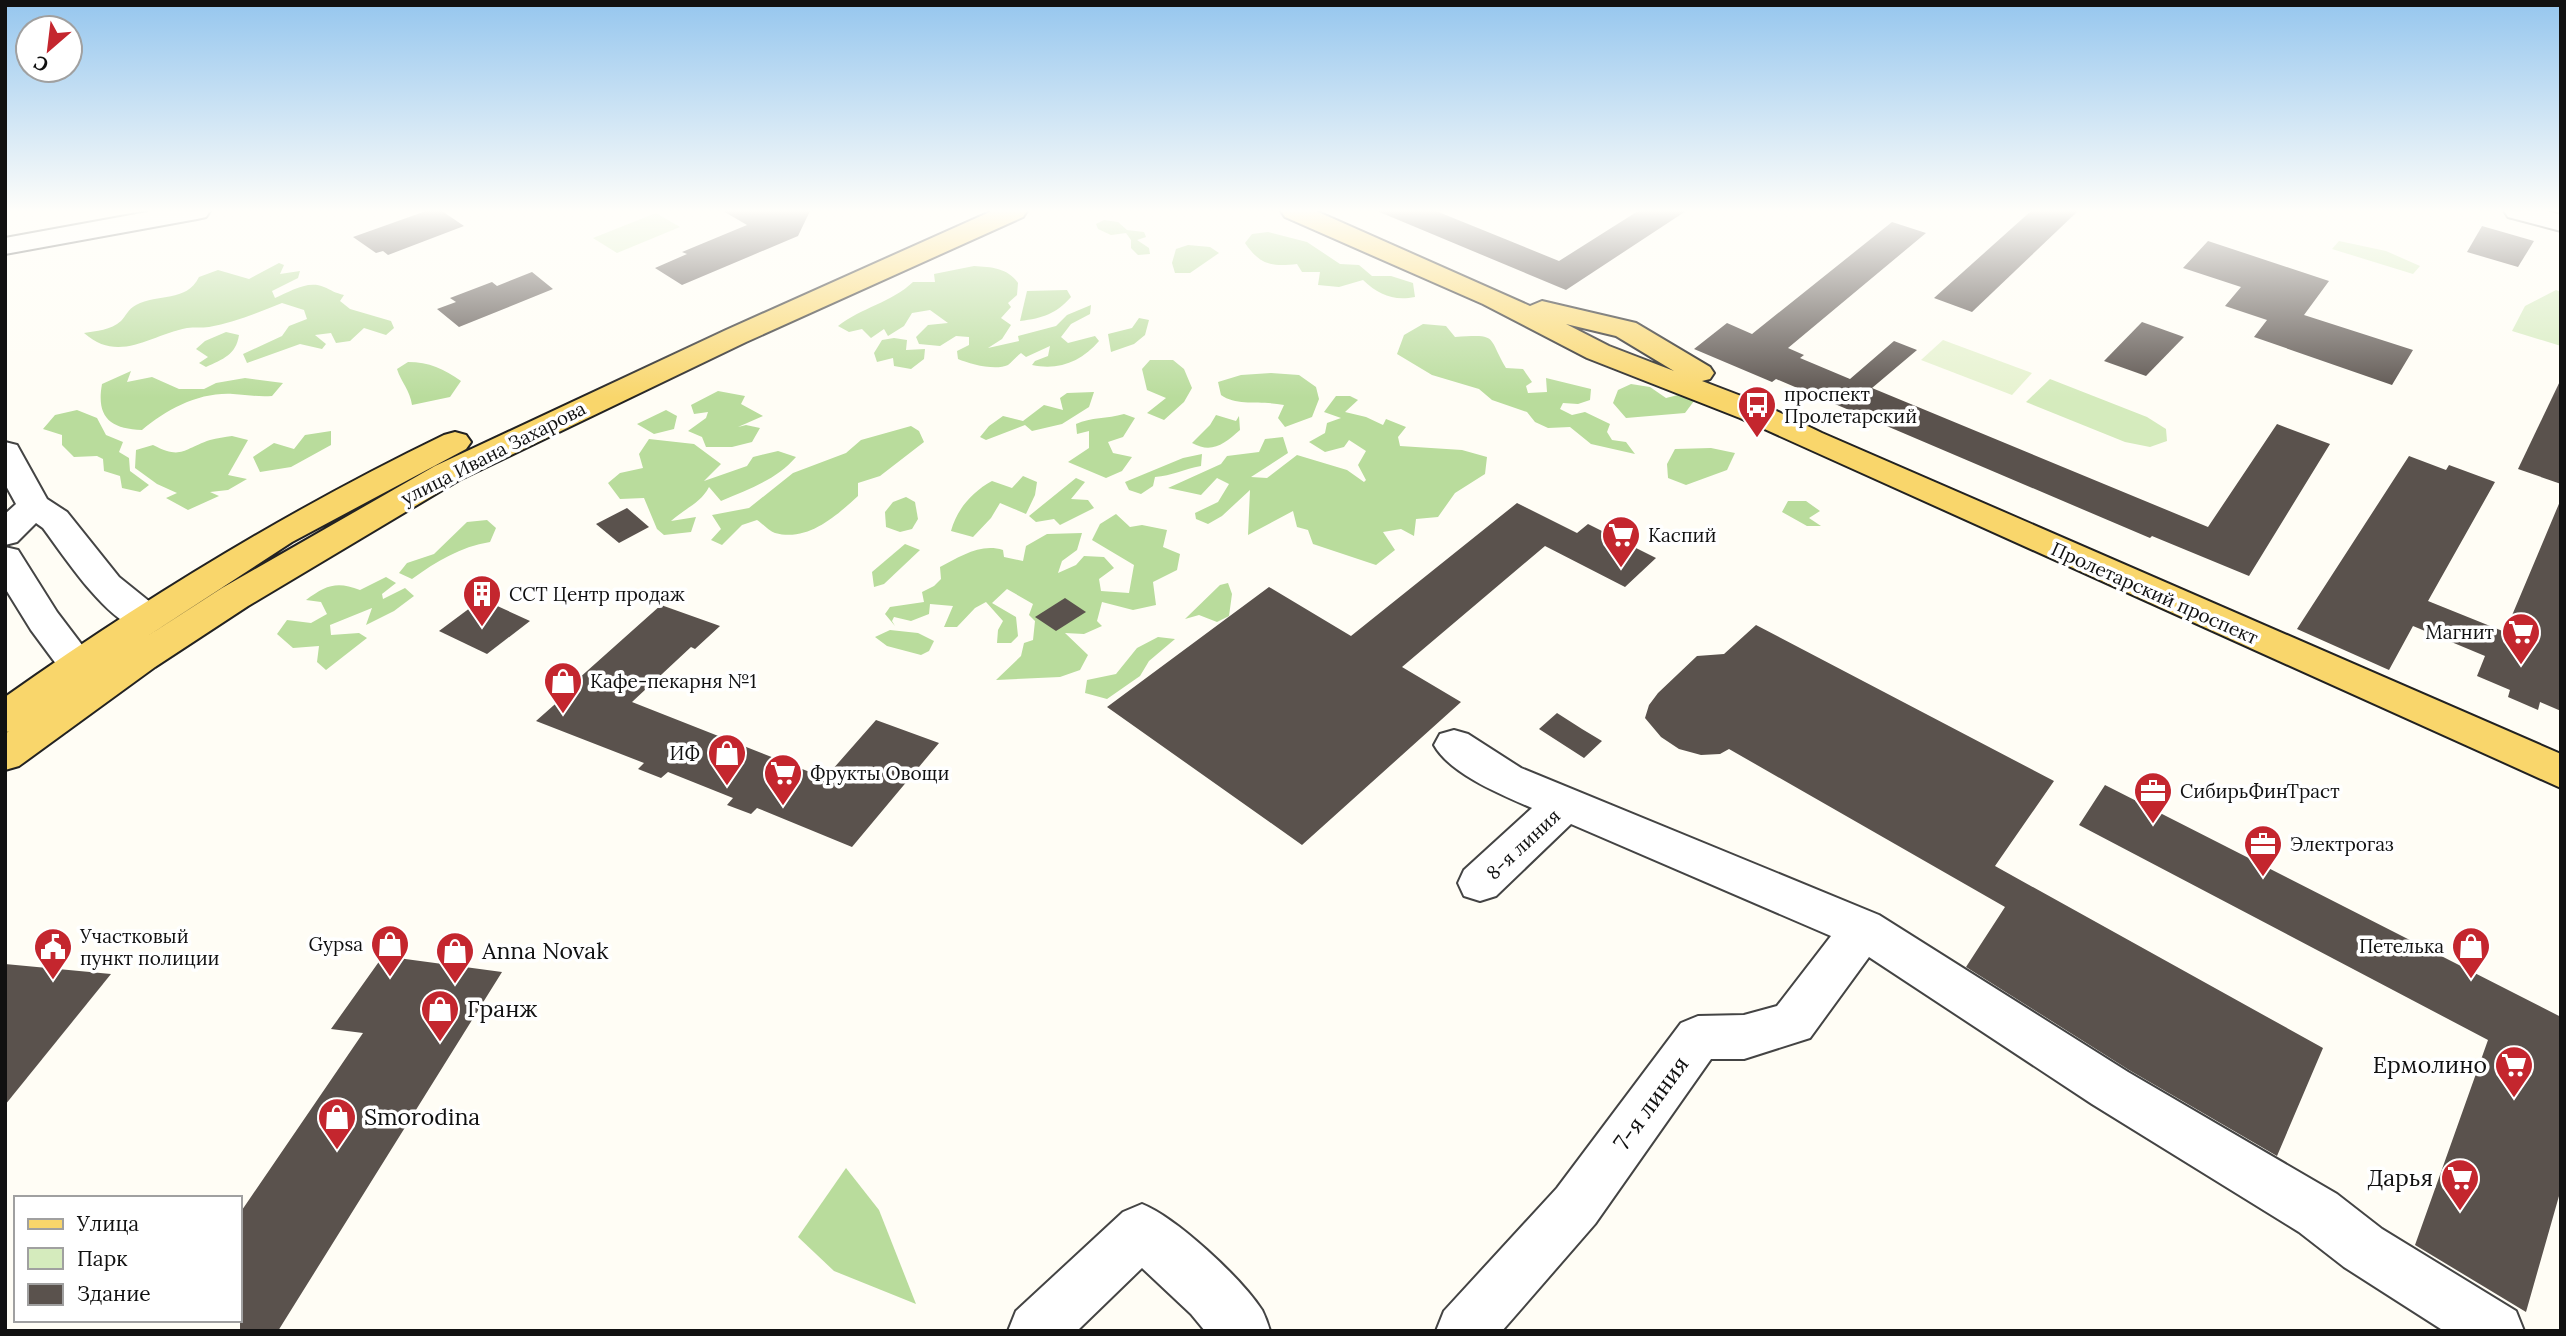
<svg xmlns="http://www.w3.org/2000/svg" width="2566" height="1336" font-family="Lora,serif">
	<rect width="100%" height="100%" fill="#fffdf5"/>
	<g fill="#d5ebbd">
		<polygon points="656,213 680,227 617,253 593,238"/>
		<polygon points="2339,241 2386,251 2420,266 2413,274 2332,249"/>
		<polygon points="2556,290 2561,292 2561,346 2512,331 2525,306"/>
		<polygon points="2050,379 2147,417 2166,429 2167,441 2150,447 2125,442 2026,402"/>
	</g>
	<g fill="#b9dc9c">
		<polygon points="1104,220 1118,222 1127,230 1144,232 1146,237 1137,240 1149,248 1150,254 1138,255 1131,248 1131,240 1126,233 1111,235 1098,229 1096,224"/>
		<path d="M1268,232L1307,242L1340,264L1359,265L1372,276H1391L1413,283L1415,297C1393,301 1379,295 1363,280L1339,287L1318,285L1320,272H1302L1297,264C1272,267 1260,265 1245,243L1252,234Z"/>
		<polygon points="1188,245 1210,247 1219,253 1190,273 1175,273 1172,263 1176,249"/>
		<path d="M279,263L284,265L280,274L300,271L298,278L272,291L275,298C290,292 307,280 324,287C331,290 335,293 344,295L340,301L350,309L391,321L394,328L386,335L364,328L350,341L336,343L331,333L315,335L326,344L322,349L300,344L247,363L243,354L282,336L289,326L307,319L304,310L282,303C259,312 234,323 209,327C202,328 194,327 187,328C150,335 119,364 84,333C96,331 111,330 121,321C126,316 128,309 136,305C158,293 186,303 199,277L218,270L249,279Z"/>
		<path d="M974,266C991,267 1008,268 1018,283L1017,295L1008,303L1011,307L1001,318L1011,325L1002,339L988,348L1019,341L1018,336L1056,326L1067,315L1091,305L1090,314L1071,324L1061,337L1068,343L1095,336L1099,341C1082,361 1059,371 1032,365L1035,361L1048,356L1050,346L1026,357L1021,353C1017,356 1012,362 1008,365C995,371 970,364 958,359L957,351L969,345V337L956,336L940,346L919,344L916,337L928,325L948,323L930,310L912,313L904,326L888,336L884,329L871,338L862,329L849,332L838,326C861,308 892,302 913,282H935L934,274Z"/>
		<path d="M1067,290L1071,297C1056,314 1043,318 1020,321L1027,291Z"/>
		<polygon points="1139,318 1149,320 1145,335 1134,344 1111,352 1108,334 1132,328"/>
		<path d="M1423,324L1446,326L1455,337C1499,334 1487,336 1506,368L1523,369L1532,382L1526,386L1528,393L1547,392L1546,378L1591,389L1590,400L1578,404L1563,403L1560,409L1572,415L1585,412L1610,424L1607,432L1612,440L1626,442L1635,454L1591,444L1570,427L1548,428L1535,422L1527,412L1492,400L1479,389L1432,375L1397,354L1404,335Z"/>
		<path d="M226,332L239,335C236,355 223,359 206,367L199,363L208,357L196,349L205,341Z"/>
		<polygon points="894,338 907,340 906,350 925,349 924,359 911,369 894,366 893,358 877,362 874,353 882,340"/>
		<polygon points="1150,360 1173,360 1184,369 1192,388 1184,402 1164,420 1147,413 1166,398 1147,390 1142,369"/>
		<path d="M408,362C429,362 444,369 461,381L450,397L412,405C410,390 401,382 397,369Z"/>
		<path d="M131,371L127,382L152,377L179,389H204L216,383L245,378L283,383L272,396C258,397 247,395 233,394C199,392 167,409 142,430C110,429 96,417 102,384Z"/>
		<path d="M1271,373L1299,375L1316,387L1319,399L1312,417L1285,427L1278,418L1284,405C1261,400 1238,407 1221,395L1218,382L1241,375Z"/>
		<polygon points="1631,384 1650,387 1666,398 1678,395 1694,401 1685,413 1626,418 1613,403 1618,390"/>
		<polygon points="718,391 745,396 741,404 763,416 738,427 746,425 760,428 752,442 732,447 706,447 702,437 688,431 706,418 708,412 694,414 691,405"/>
		<polygon points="1094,392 1089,407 1062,424 1032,431 1025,425 986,440 980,437 989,426 1003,416 1023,421 1044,405 1063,410 1060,398 1067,393"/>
		<polygon points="1336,396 1350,396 1358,400 1345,412 1366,417 1383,425 1386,419 1406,427 1398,437 1400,446 1462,450 1487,457 1485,474 1455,493 1438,517 1416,519 1414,536 1401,529 1383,532 1395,550 1376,565 1313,544 1308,530 1297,527 1293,511 1248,535 1250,490 1222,516 1208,524 1196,519 1195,513 1218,502 1229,484 1217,478 1201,495 1168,488 1221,464 1227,456 1259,452 1265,439 1283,437 1288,453 1251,477 1267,478 1297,455 1347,470 1364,482 1366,480 1358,465 1366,451 1349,440 1344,447 1325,452 1309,442 1325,433 1327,423 1341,418 1324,412"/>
		<polygon points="77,410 97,418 106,435 123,442 119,452 129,458 130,471 149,485 140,492 122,488 120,476 104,471 103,459 97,456 74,457 62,445 62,435 43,429 55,415"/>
		<polygon points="666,410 677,416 674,429 654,434 637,424"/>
		<path d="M1124,414L1135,418L1123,437L1108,442L1113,453L1132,457L1122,471L1106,478L1068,462L1089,448V431L1077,434L1076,424C1091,417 1107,419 1124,414Z"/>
		<path d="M1216,415L1236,421L1239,416L1240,430C1224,444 1212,454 1192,443L1210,425Z"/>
		<path d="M911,426L919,431L924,442L880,476L858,483V496C836,516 808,542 775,533C769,531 762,523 757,520L742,525L722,545L711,540L721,529L712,515L749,508L793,473L846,453L861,440Z"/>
		<polygon points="331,431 331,445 291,467 260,472 253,457 274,443 294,449 305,435"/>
		<path d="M232,436L248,440L228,475L247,479L228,490L210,492L219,496L188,510L166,498L177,493L157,484L135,468L136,450L153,445C182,460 183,449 210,440C217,438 225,437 232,436Z"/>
		<path d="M649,439L694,444L721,464L704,481L747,466L753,457L778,451L796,457C776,480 749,489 721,501L709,487C701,503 684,509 671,521L696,517L691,532L664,535L657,529L644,498L620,499L608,483L620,473L643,468L639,454Z"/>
		<polygon points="1711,448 1735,453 1727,470 1686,485 1668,478 1667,464 1675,449"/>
		<path d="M1202,454L1201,466C1184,469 1172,476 1155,477L1153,486L1141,494L1129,490L1125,482L1183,458Z"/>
		<path d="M1023,476L1037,482L1035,495L1026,514L1000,503L991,518L973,537L951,531C957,509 972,492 992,481L1012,488Z"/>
		<polygon points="1076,478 1085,482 1071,499 1088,500 1094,508 1060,525 1054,519 1036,522 1029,516"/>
		<polygon points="906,497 915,502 918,519 912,529 900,532 886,527 885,512 893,502"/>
		<polygon points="1788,501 1806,501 1820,511 1809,518 1821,526 1807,526 1782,512"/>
		<path d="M1116,514L1130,527L1142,525L1167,530L1163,547L1180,554L1177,570L1153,582L1156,605L1133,610L1102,602L1097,621L1102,626L1084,634L1065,633L1088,655L1080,670L1060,677L996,680L1021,656L1024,643L1033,640L1035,621L1029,615L1033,604L1007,589L992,603L1016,617L1018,636L1011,643H997L998,630L1003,621L986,602L975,608L957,627H944L953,606L930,604L929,614L911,621L894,617L892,621L895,626L885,614L890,607L924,602L922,592L934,586L941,579L940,567C960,557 980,543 1003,550L1004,557L1023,561L1026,546L1047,534L1082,533L1077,550L1062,561L1058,573L1076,565L1084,556L1104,557L1114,568L1099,579L1101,591L1129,593L1134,565L1092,540L1100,524Z"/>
		<path d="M487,520L496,528L490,542C460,547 437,561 412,579L399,573L407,563L434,554L467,522Z"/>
		<polygon points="905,544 920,550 884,584 874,587 872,572"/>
		<path d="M386,577L396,583L382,594L383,599L405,588L414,596L394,611L366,625L372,608L330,625L331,635L359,633L367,638L326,670L317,662L319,646L293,648L277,634L287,620L311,623L327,614L321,602L306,600C326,585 337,581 360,590Z"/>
		<polygon points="1228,583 1232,594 1229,616 1217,622 1199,615 1185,619 1220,585"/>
		<polygon points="890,630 918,633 934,641 929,651 921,655 887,646 875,637"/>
		<polygon points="1158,637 1175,639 1149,661 1140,676 1107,699 1085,693 1087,680 1116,674 1137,648"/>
		<polygon points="846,1168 879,1210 916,1304 834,1271 798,1237"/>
	</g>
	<polygon fill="#e6f2cf" points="1943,340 2032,373 2012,395 1921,360"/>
	<g fill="#5a524d">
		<polygon points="426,211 442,211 464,226 388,255 383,251 376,253 353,237"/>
		<polygon points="723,211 810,211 798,236 682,285 655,268 687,254 682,252 747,225"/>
		<polygon points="1377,211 1436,211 1559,261 1638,211 1686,211 1566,290"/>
		<polygon points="2031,211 2078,211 1972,312 1934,298"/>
		<polygon points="1892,222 1926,233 1788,348 1804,355 1800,358 1850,379 1894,341 1917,350 1872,388 2208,527 2277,424 2330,444 2249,576 2152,536 2150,538 1776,379 1772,382 1694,349 1727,323 1752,334"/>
		<polygon points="2482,226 2534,241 2518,267 2467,252"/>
		<polygon points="2208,241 2329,281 2304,315 2413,350 2392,385 2254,337 2267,320 2225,306 2241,287 2183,268"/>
		<polygon points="532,272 553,289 459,327 437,309 456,302 450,298 492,282 497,286"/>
		<polygon points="2142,322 2184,337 2146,376 2104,361"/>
		<polygon points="2561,379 2561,484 2518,469"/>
		<polygon points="2409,456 2446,470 2449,465 2495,482 2428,601 2505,632 2561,499 2561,711 2540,702 2538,710 2508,697 2510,690 2477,676 2485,656 2413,626 2389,670 2297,629"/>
		<polygon points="1517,503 1577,533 1588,524 1656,558 1625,587 1545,546 1402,667 1461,702 1302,845 1107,707 1269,587 1351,636"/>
		<polygon points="627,508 649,527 619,543 596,524"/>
		<polygon points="1065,598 1086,612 1056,631 1035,617"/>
		<polygon points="482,599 530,621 487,654 439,631"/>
		<polygon points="661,605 720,626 695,649 691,647 632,702 825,778 876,720 939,743 852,847 757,808 751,814 727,805 733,798 668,772 661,778 638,769 644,763 536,721 571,690 568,688"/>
		<polygon points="1756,625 2054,781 1995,866 2323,1048 2277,1156 2129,1070 1966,967 2005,907 1729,749 1720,754 1701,755 1679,749 1661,737 1645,718 1649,705 1658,693 1697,656 1724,654"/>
		<polygon points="1557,713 1582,729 1602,741 1584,758 1539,729"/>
		<polygon points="2105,785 2561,1017 2561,1189 2526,1312 2415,1245 2488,1040 2079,825"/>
		<polygon points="383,956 502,972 278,1331 240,1331 240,1213 363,1033 331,1029"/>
		<polygon points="5,964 111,974 5,1105"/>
	</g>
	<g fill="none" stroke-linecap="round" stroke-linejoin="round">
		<defs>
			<g id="minor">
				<polygon points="153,211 210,211 206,217 197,219 5,254 5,238"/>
				<polygon points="2504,211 2547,211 2561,215 2561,231 2508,217"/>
				<path d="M5,442L17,445L47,499L67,512L119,577L160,610L166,619L160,628C151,631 143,633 134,628C99,610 66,559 43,528L36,523L17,542L5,545V514L16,504L5,484Z"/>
				<polygon points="5,547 18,550 57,612 98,666 93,676 79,680 65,676 31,630 5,588"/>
				<path d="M1454,730L1468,734L1521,768L1879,915L2128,1072L2337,1194L2382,1229L2516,1311L2524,1331H2444L2344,1267L2299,1232L2092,1104L1869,957L1810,1038L1744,1059H1711L1595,1224L1502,1331H1436L1444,1311L1557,1188L1681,1023L1698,1016L1744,1015L1777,1006L1831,936L1571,824L1496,896L1480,901L1464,896L1458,883L1464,870L1532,808C1502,795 1450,774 1434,745L1440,734Z"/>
				<path d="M1142,1204C1177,1218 1241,1278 1262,1310C1265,1316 1268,1324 1270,1331H1205L1191,1314L1142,1268L1077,1331H1008L1016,1311L1123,1212Z"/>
			</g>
			<g id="major">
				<path d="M992,211H1027L1023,217L746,342L459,480L248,606L155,667L19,766L5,770V734L9,731L5,733V697C145,598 289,510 444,435L455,432L466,435L471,442L466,449L292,542L143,639L222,588L435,466L726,330Z"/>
				<path d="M1281,211H1316L1530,306L1542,301L1636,323L1710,367L1714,373L1710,379L1702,381L1762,404L1822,433L2561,754V788L1740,418L1587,358L1483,304L1285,217ZM1566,324L1616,336L1674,371L1609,346Z"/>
			</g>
		</defs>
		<use href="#minor" stroke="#444" stroke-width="4"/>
		<use href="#major" stroke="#222" stroke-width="4"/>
		<use href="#minor" fill="#fff" fill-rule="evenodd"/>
		<use href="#major" fill="#f9d66b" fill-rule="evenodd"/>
	</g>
	<linearGradient id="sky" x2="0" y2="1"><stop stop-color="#95c6ee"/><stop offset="0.53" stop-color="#fffefa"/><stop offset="1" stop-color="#fffefa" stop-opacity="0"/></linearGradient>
	<rect width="2566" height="398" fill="url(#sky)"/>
	<defs>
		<symbol id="bus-pin" viewBox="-11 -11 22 30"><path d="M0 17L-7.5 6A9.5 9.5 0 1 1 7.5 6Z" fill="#c4262e" stroke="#fff"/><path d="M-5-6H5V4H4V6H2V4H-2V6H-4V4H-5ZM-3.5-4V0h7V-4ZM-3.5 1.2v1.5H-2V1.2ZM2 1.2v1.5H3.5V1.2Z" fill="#fff"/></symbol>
		<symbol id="supermarket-pin" viewBox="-11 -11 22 30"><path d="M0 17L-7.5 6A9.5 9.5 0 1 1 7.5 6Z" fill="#c4262e" stroke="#fff"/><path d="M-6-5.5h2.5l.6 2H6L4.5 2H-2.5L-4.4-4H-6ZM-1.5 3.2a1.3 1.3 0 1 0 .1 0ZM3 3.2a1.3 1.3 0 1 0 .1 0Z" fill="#fff"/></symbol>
		<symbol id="building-pin" viewBox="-11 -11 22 30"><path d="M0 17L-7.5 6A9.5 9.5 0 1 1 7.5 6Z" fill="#c4262e" stroke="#fff"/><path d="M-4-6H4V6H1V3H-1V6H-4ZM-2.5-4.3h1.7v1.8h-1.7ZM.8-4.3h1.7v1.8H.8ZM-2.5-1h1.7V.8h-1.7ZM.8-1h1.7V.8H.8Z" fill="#fff"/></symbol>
		<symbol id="shop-pin" viewBox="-11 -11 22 30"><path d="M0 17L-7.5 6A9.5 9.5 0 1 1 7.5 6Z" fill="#c4262e" stroke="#fff"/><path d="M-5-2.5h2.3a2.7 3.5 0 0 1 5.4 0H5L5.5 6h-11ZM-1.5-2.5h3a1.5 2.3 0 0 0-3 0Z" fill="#fff"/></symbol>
		<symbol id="office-pin" viewBox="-11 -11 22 30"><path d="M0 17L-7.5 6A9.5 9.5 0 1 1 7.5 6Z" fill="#c4262e" stroke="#fff"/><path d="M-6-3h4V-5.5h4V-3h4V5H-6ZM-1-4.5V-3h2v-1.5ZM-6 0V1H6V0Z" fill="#fff"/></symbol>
		<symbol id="civic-pin" viewBox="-11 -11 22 30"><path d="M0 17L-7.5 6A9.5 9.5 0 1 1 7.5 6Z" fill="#c4262e" stroke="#fff"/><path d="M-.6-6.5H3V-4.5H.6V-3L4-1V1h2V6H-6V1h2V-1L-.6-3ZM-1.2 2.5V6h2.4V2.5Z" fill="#fff"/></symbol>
	</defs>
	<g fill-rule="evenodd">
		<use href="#bus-pin" x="1735" y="383" width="44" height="60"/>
		<use href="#supermarket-pin" x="1599" y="513" width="44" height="60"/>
		<use href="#building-pin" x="460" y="572" width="44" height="60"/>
		<use href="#supermarket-pin" x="2499" y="610" width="44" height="60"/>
		<use href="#shop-pin" x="541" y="659" width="44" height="60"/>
		<use href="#shop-pin" x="705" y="731" width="44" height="60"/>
		<use href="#supermarket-pin" x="761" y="751" width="44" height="60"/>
		<use href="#office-pin" x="2131" y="769" width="44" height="60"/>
		<use href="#office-pin" x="2241" y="822" width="44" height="60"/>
		<use href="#shop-pin" x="368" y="922" width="44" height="60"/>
		<use href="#shop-pin" x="2449" y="924" width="44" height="60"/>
		<use href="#civic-pin" x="31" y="925" width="44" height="60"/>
		<use href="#shop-pin" x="433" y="929" width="44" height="60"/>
		<use href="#shop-pin" x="418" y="987" width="44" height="60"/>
		<use href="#supermarket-pin" x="2492" y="1043" width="44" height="60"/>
		<use href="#shop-pin" x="315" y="1095" width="44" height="60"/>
		<use href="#supermarket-pin" x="2438" y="1156" width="44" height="60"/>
	</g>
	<g text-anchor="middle" stroke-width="7" stroke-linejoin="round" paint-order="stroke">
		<g font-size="19" fill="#111" stroke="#fff" text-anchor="start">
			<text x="1784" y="401">проспект<tspan x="1784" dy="22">Пролетарский</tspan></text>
			<text x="1648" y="542">Каспий</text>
			<text x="509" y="601">CCТ Центр продаж</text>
			<text x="2494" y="639" text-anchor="end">Магнит</text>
			<text x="590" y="688">Кафе-пекарня №1</text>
			<text x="700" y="760" text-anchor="end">ИФ</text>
			<text x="810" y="780">Фрукты Овощи</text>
			<text x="2180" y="798">СибирьФинТраст</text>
			<text x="2290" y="851">Электрогаз</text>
			<text x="80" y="943">Участковый<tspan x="80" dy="22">пункт полиции</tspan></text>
			<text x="363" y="951" text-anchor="end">Gypsa</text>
			<text x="2444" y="953" text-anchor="end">Петелька</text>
		</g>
		<g font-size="19" fill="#111" stroke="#fff">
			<text transform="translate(493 453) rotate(-27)" y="7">улица Ивана Захарова</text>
			<text transform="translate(2155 593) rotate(24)" y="7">Пролетарский проспект</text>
			<text transform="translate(1523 844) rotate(-43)" y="7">8-я линия</text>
		</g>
		<g font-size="23" fill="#111" stroke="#fff" text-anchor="start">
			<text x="482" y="959">Anna Novak</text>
			<text x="467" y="1017">Гранж</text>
			<text x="2487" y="1073" text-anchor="end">Ермолино</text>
			<text x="364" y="1125">Smorodina</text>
			<text x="2433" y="1186" text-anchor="end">Дарья</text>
		</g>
		<g font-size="23" fill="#111" stroke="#fff">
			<text transform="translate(1651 1103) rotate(-54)" y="8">7-я линия</text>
		</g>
	</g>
	<rect width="2566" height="1336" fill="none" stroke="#111111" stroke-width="14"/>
	<rect x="14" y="1196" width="228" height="126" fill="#ffffff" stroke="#a0a0a0" stroke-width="2"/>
	<rect x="28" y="1219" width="35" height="10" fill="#f9d66b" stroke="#a0a0a0" stroke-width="2"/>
	<text x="77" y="1231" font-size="21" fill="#111111">Улица</text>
	<rect x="28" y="1248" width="35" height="21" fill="#d5ebbd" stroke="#a0a0a0" stroke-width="2"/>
	<text x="77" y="1266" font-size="21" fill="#111111">Парк</text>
	<rect x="28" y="1284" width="35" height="21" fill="#5a524d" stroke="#a0a0a0" stroke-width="2"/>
	<text x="77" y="1301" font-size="21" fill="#111111">Здание</text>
	<g transform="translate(49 49) rotate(208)"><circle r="33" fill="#ffffff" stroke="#a0a0a0" stroke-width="2"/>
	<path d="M0-5L12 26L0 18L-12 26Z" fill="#c4262e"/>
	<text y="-10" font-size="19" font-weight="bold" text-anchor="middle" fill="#111111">С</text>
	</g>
</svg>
